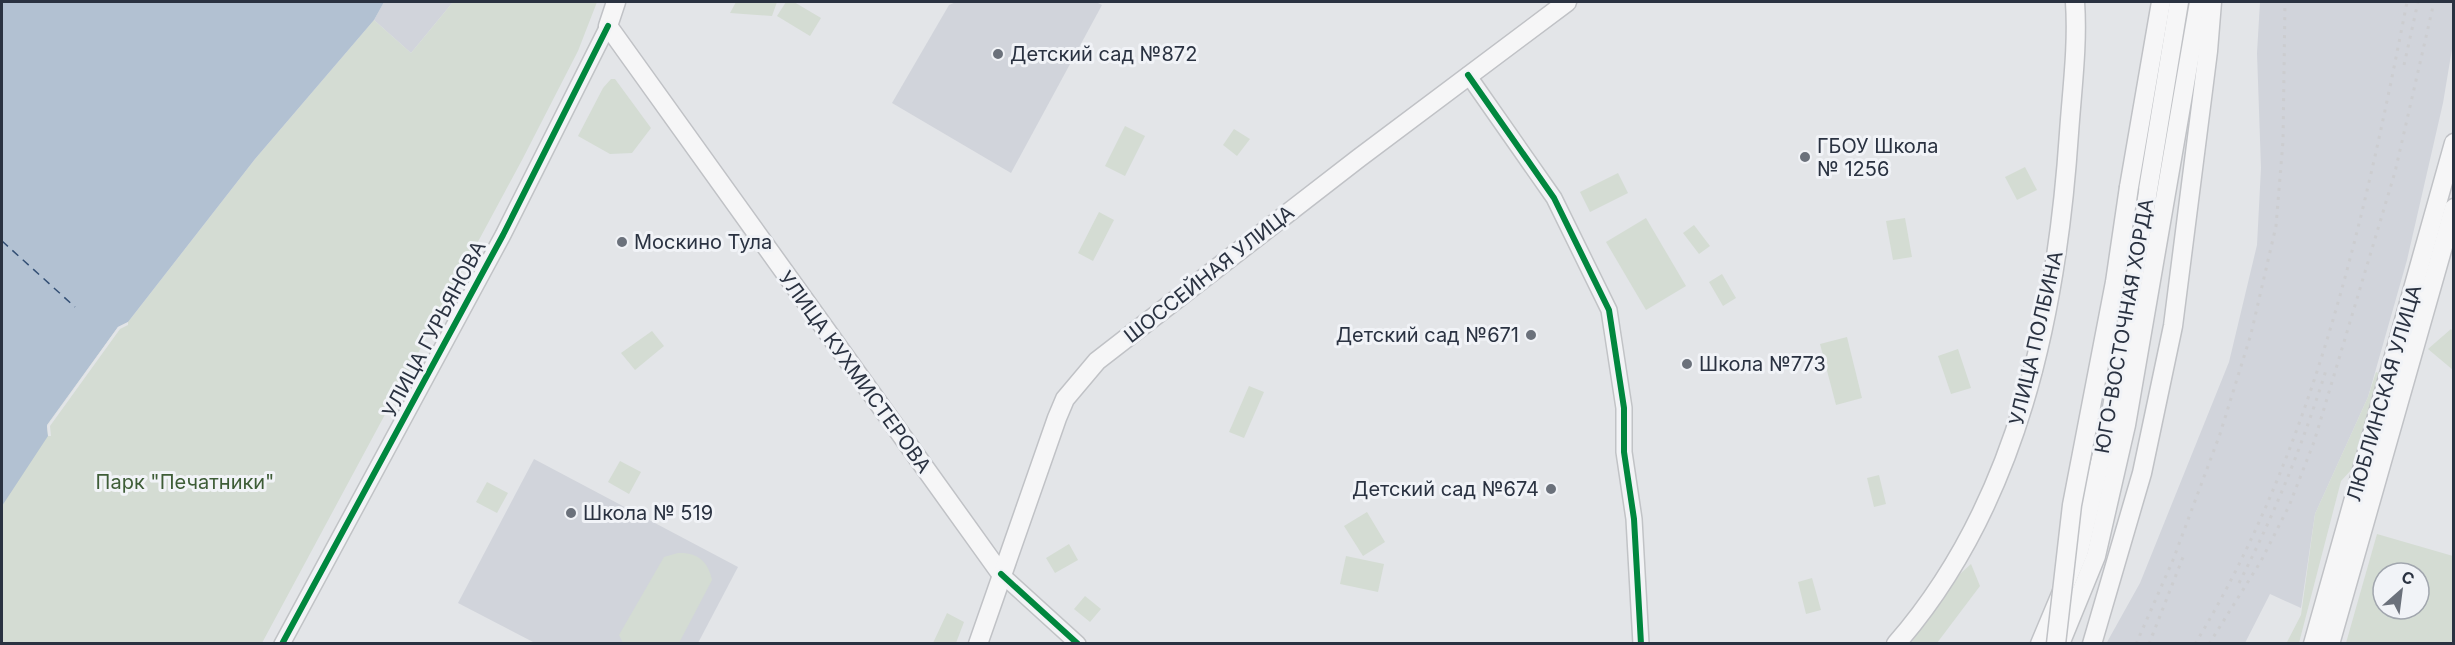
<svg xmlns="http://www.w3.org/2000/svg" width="2455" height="645" font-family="Inter,sans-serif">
	<rect width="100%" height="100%" fill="#e3e5e8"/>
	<g fill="#d1d4db">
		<polygon points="384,2 453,2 411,53 374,20"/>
		<polygon points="956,2 1096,2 1102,5 1011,173 892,103 949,5"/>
		<polygon points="2260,2 2453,2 2453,43 2443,103 2407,260 2368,397 2315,514 2301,608 2270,594 2245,643 2106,644 2140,583 2229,362 2257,245 2261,168 2257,53"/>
		<polygon points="534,459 738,567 698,643 535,643 458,603"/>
	</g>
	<g fill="#d4dcd3" fill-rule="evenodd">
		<polygon points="453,2 597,2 578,51 522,160 262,643 2,643 2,506 47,426 118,327 128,322 255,159 374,20 411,53"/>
		<polygon points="736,2 777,2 772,16 730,13"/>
		<polygon points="786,2 794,2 821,18 810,36 777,16"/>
		<polygon points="611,79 615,79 651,128 632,153 610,154 578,136 603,88"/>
		<polygon points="1125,126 1145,136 1125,176 1105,166"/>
		<polygon points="1234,129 1250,139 1237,156 1223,145"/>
		<polygon points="2025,167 2037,190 2017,200 2005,177"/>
		<polygon points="1618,173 1628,193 1590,212 1580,192"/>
		<polygon points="1099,212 1114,220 1093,261 1078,253"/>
		<polygon points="1646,218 1686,286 1646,310 1606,242"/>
		<polygon points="1905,218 1912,257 1893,260 1886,221"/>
		<polygon points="1694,225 1710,246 1699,254 1683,233"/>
		<polygon points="1722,274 1736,298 1723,306 1709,282"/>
		<polygon points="2451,329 2453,332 2453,370 2428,349"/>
		<polygon points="652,331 664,346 635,370 621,353"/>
		<polygon points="1847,337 1862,398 1836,405 1820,344"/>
		<polygon points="1958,349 1971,388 1951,394 1938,356"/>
		<polygon points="2376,372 2380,374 2352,469 2341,481 2299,643 2286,644 2301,615 2315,514 2368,397"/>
		<polygon points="1249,386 1264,392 1244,438 1229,432"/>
		<polygon points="620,461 641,472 629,494 608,482"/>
		<polygon points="1879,475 1886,504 1874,507 1867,478"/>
		<polygon points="487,482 508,493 497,513 476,502"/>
		<polygon points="1367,512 1385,542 1363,556 1344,526"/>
		<path d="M2377,534L2453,556V643H2346ZM2383,573H2419V609H2383Z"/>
		<polygon points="1069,544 1078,560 1055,573 1046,558"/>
		<path d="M678,553C697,552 708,561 712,580L679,643H623L619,635L664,557Z"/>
		<polygon points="1346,556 1384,564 1378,592 1340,584"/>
		<polygon points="1971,564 1980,586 1937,643 1911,643 1960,574"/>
		<polygon points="1812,578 1821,610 1806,614 1798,582"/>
		<polygon points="1085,596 1101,609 1090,622 1074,609"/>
		<polygon points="947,613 964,622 956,643 933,643"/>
	</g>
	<polygon fill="#b2c1d2" points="2,2 384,2 374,20 255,159 128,322 118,327 47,425 48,436 2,506"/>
	<polygon fill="#e3e5e8" points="128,322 128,325 120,329 50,426 51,436 48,436 47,426 118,327"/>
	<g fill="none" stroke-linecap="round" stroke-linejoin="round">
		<polyline stroke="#345075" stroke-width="1.5" stroke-dasharray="8 6" stroke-linecap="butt" points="2,241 75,307"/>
		<defs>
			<g id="minor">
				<polyline points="1468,75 1554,198 1609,310 1624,408 1624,452 1634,519 1641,644"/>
				<polyline points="1001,574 1078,644"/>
				<polyline points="282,644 503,235 608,26"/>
			</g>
			<g id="major">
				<polyline points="616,2 608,26 1001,574"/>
				<polyline points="2129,187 2161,2"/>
				<polyline points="978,644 1057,418 1065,399 1097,361 1359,158 1567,2"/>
				<path d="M1896,644C2018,504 2057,313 2069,133C2072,89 2078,45 2075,2"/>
				<polyline points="2040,644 2079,551 2110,420 2179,2"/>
				<polyline points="2060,644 2096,556 2126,425 2199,2"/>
				<polyline points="2092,644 2142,473 2173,326 2208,51 2212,2"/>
				<polyline points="2313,644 2454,143"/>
				<polyline points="2330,644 2454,208"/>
			</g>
		</defs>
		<use href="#minor" stroke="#c1c3c6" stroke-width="18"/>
		<use href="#major" stroke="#c0c2c6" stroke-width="21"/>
		<use href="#minor" stroke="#f2f3f5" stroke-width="15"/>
		<use href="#major" stroke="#f6f6f7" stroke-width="18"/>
		<g stroke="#cccdd0" stroke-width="3" stroke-dasharray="3 6" stroke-linecap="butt">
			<polyline points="2404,65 2418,2"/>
			<path d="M2239,583C2276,511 2303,444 2327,367"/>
			<polyline points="2136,644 2173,560 2220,434 2251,334 2276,226 2283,141 2285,2"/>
			<polyline points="2149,644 2185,552"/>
			<path d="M2195,644C2313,450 2364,222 2407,2"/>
			<polyline points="2209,644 2261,561 2289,506 2314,442 2395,172 2434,2"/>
		</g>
		<defs>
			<polyline id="major-bridge" points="2056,644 2072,505 2115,282 2129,187"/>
		</defs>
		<use href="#major-bridge" stroke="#c0c2c6" stroke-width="21" stroke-linecap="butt"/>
		<use href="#major-bridge" stroke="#f6f6f7" stroke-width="18"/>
		<defs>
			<g id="cycleway">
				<polyline points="1468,75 1554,198 1609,310 1624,408 1624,452 1634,519 1641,644"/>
				<polyline points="1001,574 1078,644"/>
				<polyline points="282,644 503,235 608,26"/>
			</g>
		</defs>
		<use href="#cycleway" stroke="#f1f3f7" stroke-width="10"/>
		<use href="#cycleway" stroke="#00873e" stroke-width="6"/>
	</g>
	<g fill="#6b717b" stroke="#f1f3f7" stroke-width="2">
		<circle cx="998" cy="54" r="6"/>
		<circle cx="1805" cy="157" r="6"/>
		<circle cx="622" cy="242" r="6"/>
		<circle cx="1531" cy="335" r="6"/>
		<circle cx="1687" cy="364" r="6"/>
		<circle cx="1551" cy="489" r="6"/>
		<circle cx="571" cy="513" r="6"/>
	</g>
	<g text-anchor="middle" stroke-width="6" stroke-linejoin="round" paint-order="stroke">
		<g font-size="20" fill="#2a3241" stroke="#f1f3f7" text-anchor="start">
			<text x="1010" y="61">Детский сад №872</text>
			<text x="1817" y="153">ГБОУ Школа<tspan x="1817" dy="23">№ 1256</tspan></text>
			<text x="634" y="249">Москино Тула</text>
			<text x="1519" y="342" text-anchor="end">Детский сад №671</text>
			<text x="1699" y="371">Школа №773</text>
			<text x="1539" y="496" text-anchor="end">Детский сад №674</text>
			<text x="583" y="520">Школа № 519</text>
		</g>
		<g font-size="20" fill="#2a3241" stroke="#f1f3f7">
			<text transform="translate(1209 274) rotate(-38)" y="7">ШОССЕЙНАЯ УЛИЦА</text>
			<text transform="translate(2124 326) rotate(-80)" y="7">ЮГО-ВОСТОЧНАЯ ХОРДА</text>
			<text transform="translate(434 329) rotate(-62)" y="7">УЛИЦА ГУРЬЯНОВА</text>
			<text transform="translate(2036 338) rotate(-77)" y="7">УЛИЦА ПОЛБИНА</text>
			<text transform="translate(855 372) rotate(54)" y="7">УЛИЦА КУХМИСТЕРОВА</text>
			<text transform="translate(2384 393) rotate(-74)" y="7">ЛЮБЛИНСКАЯ УЛИЦА</text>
		</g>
		<g font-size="20" fill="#3e5d37" stroke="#f1f3f7">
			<text x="185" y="489">Парк "Печатники"</text>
		</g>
	</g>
	<rect width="2455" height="645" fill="none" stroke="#2a3241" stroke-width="6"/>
	<g transform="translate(2401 591) rotate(28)"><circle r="28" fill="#f1f3f7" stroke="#a1a6ae" stroke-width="1.5"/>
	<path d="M0-4.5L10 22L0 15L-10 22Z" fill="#6b717b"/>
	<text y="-9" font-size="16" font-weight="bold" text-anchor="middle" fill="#2a3241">С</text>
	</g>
</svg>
